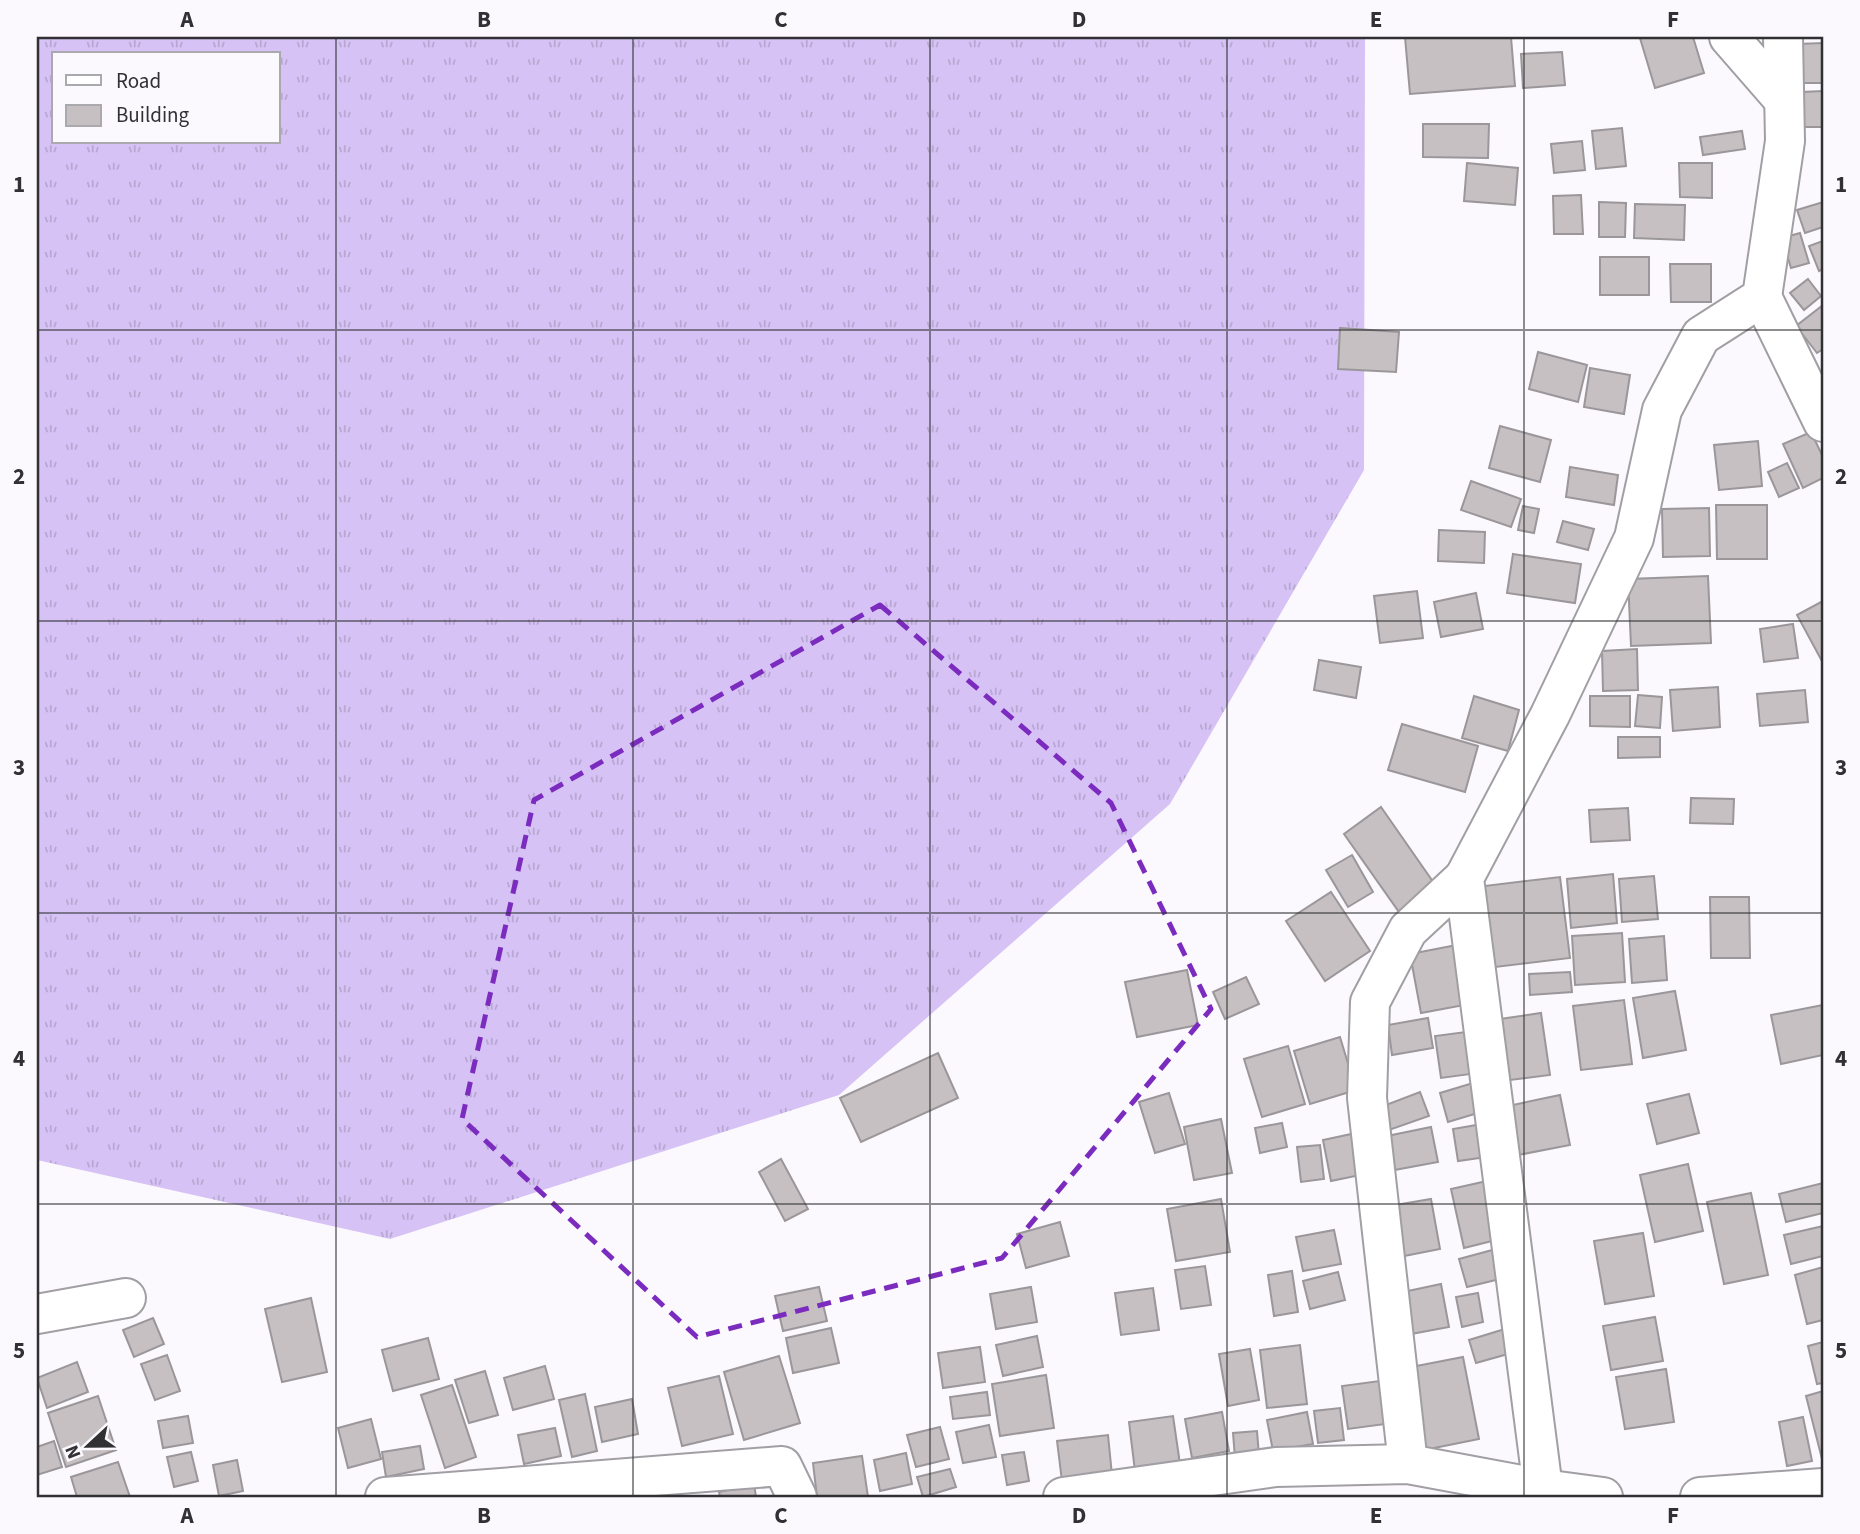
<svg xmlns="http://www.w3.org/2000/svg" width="1860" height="1534" font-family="'Source Sans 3',sans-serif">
	<defs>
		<pattern id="grass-tufts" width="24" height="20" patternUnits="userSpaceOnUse" patternTransform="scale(1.75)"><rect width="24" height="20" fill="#d6c2f5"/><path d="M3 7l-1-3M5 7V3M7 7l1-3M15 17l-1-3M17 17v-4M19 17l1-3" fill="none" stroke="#b8a7d2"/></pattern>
	</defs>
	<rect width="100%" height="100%" fill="#fbf9fe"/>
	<path fill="url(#grass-tufts)" fill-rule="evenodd" d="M37,37H1365L1364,470L1170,804L839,1095L390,1239L37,1160ZM54,54H278V142H54Z"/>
	<g fill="#c6c0c2" stroke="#9b9699" stroke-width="2">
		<polygon points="1405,37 1511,37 1515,86 1410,94"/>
		<polygon points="1646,37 1693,37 1704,73 1655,88 1640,38"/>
		<polygon points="1823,43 1823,83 1800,83 1798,44"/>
		<polygon points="1562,52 1565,85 1523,88 1521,54"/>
		<polygon points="1823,91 1823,127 1802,127 1801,92"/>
		<polygon points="1423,124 1489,124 1488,158 1423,157"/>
		<polygon points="1622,128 1626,166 1596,169 1592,131"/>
		<polygon points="1742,131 1745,149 1703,155 1700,137"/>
		<polygon points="1582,141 1585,170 1554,173 1551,144"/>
		<polygon points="1467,163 1518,168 1515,205 1464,201"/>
		<polygon points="1679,163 1712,163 1712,198 1680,197"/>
		<polygon points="1581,195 1583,234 1554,234 1553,196"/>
		<polygon points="1599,202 1626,203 1625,237 1599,237"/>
		<polygon points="1823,202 1823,227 1805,233 1797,210"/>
		<polygon points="1635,204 1685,205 1684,240 1634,238"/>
		<polygon points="1800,233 1809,263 1791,268 1782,238"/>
		<polygon points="1823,241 1823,269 1819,271 1809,246"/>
		<rect x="1600" y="257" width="49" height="38"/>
		<polygon points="1670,264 1711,264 1711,302 1671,302"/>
		<polygon points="1808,279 1821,296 1804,310 1790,293"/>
		<polygon points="1823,305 1823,349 1817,353 1796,326"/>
		<polygon points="1340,328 1399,332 1396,372 1338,369"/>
		<polygon points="1538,352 1587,365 1578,402 1529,389"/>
		<polygon points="1590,368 1630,375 1624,414 1584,407"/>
		<polygon points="1500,426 1551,440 1540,482 1489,468"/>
		<polygon points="1811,432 1823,457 1823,478 1803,488 1783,444"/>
		<polygon points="1758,441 1762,486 1719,490 1714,445"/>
		<polygon points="1787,463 1799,488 1779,497 1768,472"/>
		<polygon points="1570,467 1618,475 1614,505 1566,497"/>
		<polygon points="1471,481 1521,499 1511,527 1461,510"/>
		<polygon points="1716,505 1767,505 1767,559 1717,559"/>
		<polygon points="1523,506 1539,509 1534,533 1518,530"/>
		<polygon points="1709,508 1710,556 1663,557 1662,509"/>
		<polygon points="1563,521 1594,529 1588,550 1557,542"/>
		<polygon points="1439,530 1485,532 1484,563 1438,561"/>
		<polygon points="1513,554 1581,564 1575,603 1507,593"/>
		<polygon points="1708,576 1711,643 1631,646 1628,579"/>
		<polygon points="1417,591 1423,638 1380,643 1374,596"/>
		<polygon points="1476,593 1483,629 1441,637 1434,602"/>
		<polygon points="1823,601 1823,663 1797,615"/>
		<polygon points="1793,624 1798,658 1764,662 1760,629"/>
		<polygon points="1637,649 1638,690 1603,691 1602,651"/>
		<polygon points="1319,660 1361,667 1356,698 1314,690"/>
		<polygon points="1718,687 1720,727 1673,731 1670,690"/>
		<polygon points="1805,690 1808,722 1760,726 1757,694"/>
		<polygon points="1638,695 1662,697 1660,728 1635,726"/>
		<polygon points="1474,696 1519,710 1508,751 1462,738"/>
		<polygon points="1590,696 1630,696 1630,727 1590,726"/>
		<polygon points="1402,724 1478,746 1465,792 1388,770"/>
		<polygon points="1618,737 1660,737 1660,757 1618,758"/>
		<polygon points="1691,798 1734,799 1733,824 1690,823"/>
		<polygon points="1381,807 1436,886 1399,912 1344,834"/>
		<polygon points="1628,808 1630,840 1591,842 1589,810"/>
		<polygon points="1352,855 1373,892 1348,907 1326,870"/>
		<polygon points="1613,874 1617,923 1571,928 1567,879"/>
		<polygon points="1654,876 1658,919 1622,922 1619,879"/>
		<polygon points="1560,877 1570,958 1487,968 1476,887"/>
		<polygon points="1331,892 1370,951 1325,981 1286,921"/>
		<polygon points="1710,897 1749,897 1750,958 1711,958"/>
		<polygon points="1622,933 1625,982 1575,985 1572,936"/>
		<polygon points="1664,936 1667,980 1632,983 1629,939"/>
		<polygon points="1462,944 1475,1003 1421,1013 1410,954"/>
		<polygon points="1187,970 1198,1025 1137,1037 1125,982"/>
		<polygon points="1570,972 1572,992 1530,995 1529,974"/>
		<polygon points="1246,977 1259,1004 1225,1019 1213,992"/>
		<polygon points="1675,991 1686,1050 1643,1058 1633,998"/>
		<polygon points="1624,1000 1632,1064 1581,1070 1573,1006"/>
		<polygon points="1823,1005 1823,1055 1781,1064 1771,1015"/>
		<polygon points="1541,1013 1550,1075 1502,1081 1493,1020"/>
		<polygon points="1428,1018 1433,1048 1392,1055 1388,1025"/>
		<polygon points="1473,1031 1478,1073 1441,1078 1435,1036"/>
		<polygon points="1340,1037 1356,1090 1310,1104 1294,1051"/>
		<polygon points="1288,1046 1305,1104 1262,1117 1244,1059"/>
		<polygon points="938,1053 958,1098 861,1142 840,1098"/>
		<polygon points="1473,1083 1481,1112 1448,1122 1440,1093"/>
		<polygon points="1420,1092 1429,1116 1386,1131 1378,1108"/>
		<polygon points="1169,1093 1185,1144 1155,1153 1139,1102"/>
		<polygon points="1689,1094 1699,1133 1657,1144 1647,1104"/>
		<polygon points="1560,1095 1570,1145 1513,1156 1503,1107"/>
		<polygon points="1221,1119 1232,1173 1194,1180 1184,1127"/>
		<polygon points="1282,1123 1287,1147 1260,1153 1255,1128"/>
		<polygon points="1488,1123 1494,1156 1458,1161 1453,1129"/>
		<polygon points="1431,1127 1438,1162 1389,1171 1382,1137"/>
		<polygon points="1356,1133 1365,1174 1331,1181 1323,1140"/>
		<polygon points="1320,1145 1324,1179 1301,1182 1297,1147"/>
		<polygon points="781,1159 808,1209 785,1221 759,1172"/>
		<polygon points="1688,1164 1703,1231 1655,1242 1640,1175"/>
		<polygon points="1487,1181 1500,1239 1464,1248 1451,1189"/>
		<polygon points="1823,1183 1823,1213 1786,1222 1779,1194"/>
		<polygon points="1751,1193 1768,1275 1724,1284 1707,1202"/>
		<polygon points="1221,1199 1230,1252 1176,1261 1167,1209"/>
		<polygon points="1431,1199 1440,1249 1404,1256 1395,1205"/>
		<polygon points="1060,1222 1069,1256 1026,1268 1017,1234"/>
		<polygon points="1823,1226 1823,1256 1791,1264 1784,1235"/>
		<polygon points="1334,1230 1341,1264 1303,1271 1296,1237"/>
		<polygon points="1643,1233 1654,1296 1605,1304 1594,1241"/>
		<polygon points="1496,1249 1504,1278 1467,1287 1459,1259"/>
		<polygon points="1205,1266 1211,1305 1181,1309 1175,1270"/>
		<polygon points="1823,1267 1823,1320 1807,1324 1795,1275"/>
		<polygon points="1292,1271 1298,1312 1274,1316 1268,1275"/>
		<polygon points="1338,1272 1345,1300 1310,1309 1303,1281"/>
		<polygon points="1441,1284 1449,1327 1411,1334 1403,1292"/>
		<polygon points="819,1287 827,1321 783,1331 775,1296"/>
		<polygon points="1031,1287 1037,1322 996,1329 990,1294"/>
		<polygon points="1153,1288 1159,1330 1121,1335 1115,1293"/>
		<polygon points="1478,1293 1483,1322 1462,1327 1456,1297"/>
		<polygon points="311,1298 327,1372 282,1382 265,1309"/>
		<polygon points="1655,1317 1663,1361 1611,1370 1603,1326"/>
		<polygon points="153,1318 164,1344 134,1357 123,1330"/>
		<polygon points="831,1328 839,1363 793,1373 786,1338"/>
		<polygon points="1508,1328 1515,1352 1476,1363 1469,1340"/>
		<polygon points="1037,1336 1043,1367 1003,1376 996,1345"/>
		<polygon points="428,1338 439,1379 393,1391 382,1350"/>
		<polygon points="1823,1342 1823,1383 1817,1384 1808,1346"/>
		<polygon points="1300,1345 1307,1404 1267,1408 1260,1350"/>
		<polygon points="980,1347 985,1382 943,1388 938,1353"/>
		<polygon points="1250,1349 1259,1400 1228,1406 1219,1354"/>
		<polygon points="167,1355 180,1391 155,1400 141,1364"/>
		<polygon points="779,1356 800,1423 744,1440 724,1372"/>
		<polygon points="1463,1357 1479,1439 1424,1450 1406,1368"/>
		<polygon points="77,1362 88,1392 47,1408 37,1378"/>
		<polygon points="545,1366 554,1399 513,1410 504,1378"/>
		<polygon points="1666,1369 1674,1422 1625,1429 1616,1377"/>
		<polygon points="485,1371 498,1415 469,1423 455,1380"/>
		<polygon points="1046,1375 1054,1428 1000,1436 992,1384"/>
		<polygon points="719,1376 733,1434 682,1446 668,1388"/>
		<polygon points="1387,1380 1393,1423 1348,1429 1342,1386"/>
		<polygon points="452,1385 476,1457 445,1468 421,1395"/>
		<polygon points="1823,1391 1823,1463 1806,1396"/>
		<polygon points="987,1392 990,1415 953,1419 950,1397"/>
		<polygon points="585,1394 597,1451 572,1457 559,1400"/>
		<polygon points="98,1396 116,1450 66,1467 48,1413"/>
		<polygon points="632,1399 638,1434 602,1442 595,1407"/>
		<polygon points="1340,1408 1344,1440 1318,1443 1314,1411"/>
		<polygon points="1222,1412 1229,1451 1192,1458 1185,1419"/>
		<polygon points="1307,1412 1313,1444 1273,1451 1267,1420"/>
		<polygon points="188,1416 193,1443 163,1448 158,1421"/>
		<polygon points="1173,1416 1180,1464 1135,1471 1129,1422"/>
		<polygon points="1803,1417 1812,1461 1787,1466 1779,1422"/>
		<polygon points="371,1419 381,1459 348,1468 338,1428"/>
		<polygon points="989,1425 996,1457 963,1463 956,1432"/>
		<polygon points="940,1427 949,1459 916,1467 907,1435"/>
		<polygon points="555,1428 561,1456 524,1464 518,1435"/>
		<polygon points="1257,1431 1259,1456 1235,1458 1233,1433"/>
		<polygon points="1108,1435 1112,1475 1062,1481 1057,1441"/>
		<polygon points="54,1441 62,1467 37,1475 37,1447"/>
		<polygon points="420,1446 424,1469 386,1477 382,1452"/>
		<polygon points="191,1452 198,1481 174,1487 167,1457"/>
		<polygon points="1024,1452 1029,1481 1007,1485 1002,1455"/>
		<polygon points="906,1453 912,1484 880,1491 874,1460"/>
		<polygon points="862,1456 868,1497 817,1497 813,1463"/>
		<polygon points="237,1460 243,1491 219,1496 213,1465"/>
		<polygon points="118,1462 130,1497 77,1497 71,1477"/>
		<polygon points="950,1469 956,1487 923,1497 917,1477"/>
		<polygon points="754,1484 756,1497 720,1497 719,1492"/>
	</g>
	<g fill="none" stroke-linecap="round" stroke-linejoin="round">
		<defs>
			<g id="minor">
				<polyline points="1729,37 1783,99"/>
				<polyline points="1762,297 1823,422"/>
				<polyline points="37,1314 126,1298"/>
				<polyline points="1408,1464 1367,1098 1370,1002 1408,930 1464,878"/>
				<polyline points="1543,1489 1464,878 1550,715 1634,538 1662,410 1701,336 1762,297 1785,141 1783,37"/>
				<polyline points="385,1497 782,1466 797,1497"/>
				<polyline points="1063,1497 1276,1467 1408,1464 1543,1489 1603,1497"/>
				<polyline points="1700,1497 1823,1488"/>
			</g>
		</defs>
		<use href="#minor" stroke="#a19fa4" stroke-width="42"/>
		<use href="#minor" stroke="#fff" stroke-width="38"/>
	</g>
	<path fill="none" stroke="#7b2cbf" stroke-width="5" stroke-dasharray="14 9" stroke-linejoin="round" d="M880,605L1111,803L1211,1009L1002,1258L697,1337L462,1119L534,800Z"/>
	<path fill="none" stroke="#313133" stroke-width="2" stroke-opacity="0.55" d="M336,37V1497M633,37V1497M930,37V1497M1227,37V1497M1524,37V1497M37,330H1823M37,621H1823M37,913H1823M37,1204H1823"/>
	<rect width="1860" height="1534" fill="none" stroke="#fbf9fe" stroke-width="77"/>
	<rect x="52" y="52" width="228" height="91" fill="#fbf9fe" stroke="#aaa9ad" stroke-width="2"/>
	<rect x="66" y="75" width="35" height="10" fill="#ffffff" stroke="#aaa9ad" stroke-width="2"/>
	<text x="116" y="88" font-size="21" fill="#313133">Road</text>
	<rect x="66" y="105" width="35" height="21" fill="#c6c0c2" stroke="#aaa9ad" stroke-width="2"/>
	<text x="116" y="122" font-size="21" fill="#313133">Building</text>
	<g transform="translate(88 1446) rotate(248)" stroke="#fbf9fe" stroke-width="5" paint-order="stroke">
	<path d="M0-5L12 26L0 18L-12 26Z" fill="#313133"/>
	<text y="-10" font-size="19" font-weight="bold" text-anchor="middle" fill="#313133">N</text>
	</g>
	<rect x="38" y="38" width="1784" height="1458" fill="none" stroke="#313133" stroke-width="2.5"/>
	<g font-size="23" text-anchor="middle" font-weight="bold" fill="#313133">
		<text x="187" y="27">A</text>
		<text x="484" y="27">B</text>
		<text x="781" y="27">C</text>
		<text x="1079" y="27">D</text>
		<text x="1376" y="27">E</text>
		<text x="1673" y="27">F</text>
		<text x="19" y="192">1</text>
		<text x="1841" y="192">1</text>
		<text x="19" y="484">2</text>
		<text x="1841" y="484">2</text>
		<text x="19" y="775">3</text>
		<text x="1841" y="775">3</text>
		<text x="19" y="1066">4</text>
		<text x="1841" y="1066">4</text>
		<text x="19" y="1358">5</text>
		<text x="1841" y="1358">5</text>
		<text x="187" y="1523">A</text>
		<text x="484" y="1523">B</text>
		<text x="781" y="1523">C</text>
		<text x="1079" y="1523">D</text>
		<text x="1376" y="1523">E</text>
		<text x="1673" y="1523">F</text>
	</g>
</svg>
